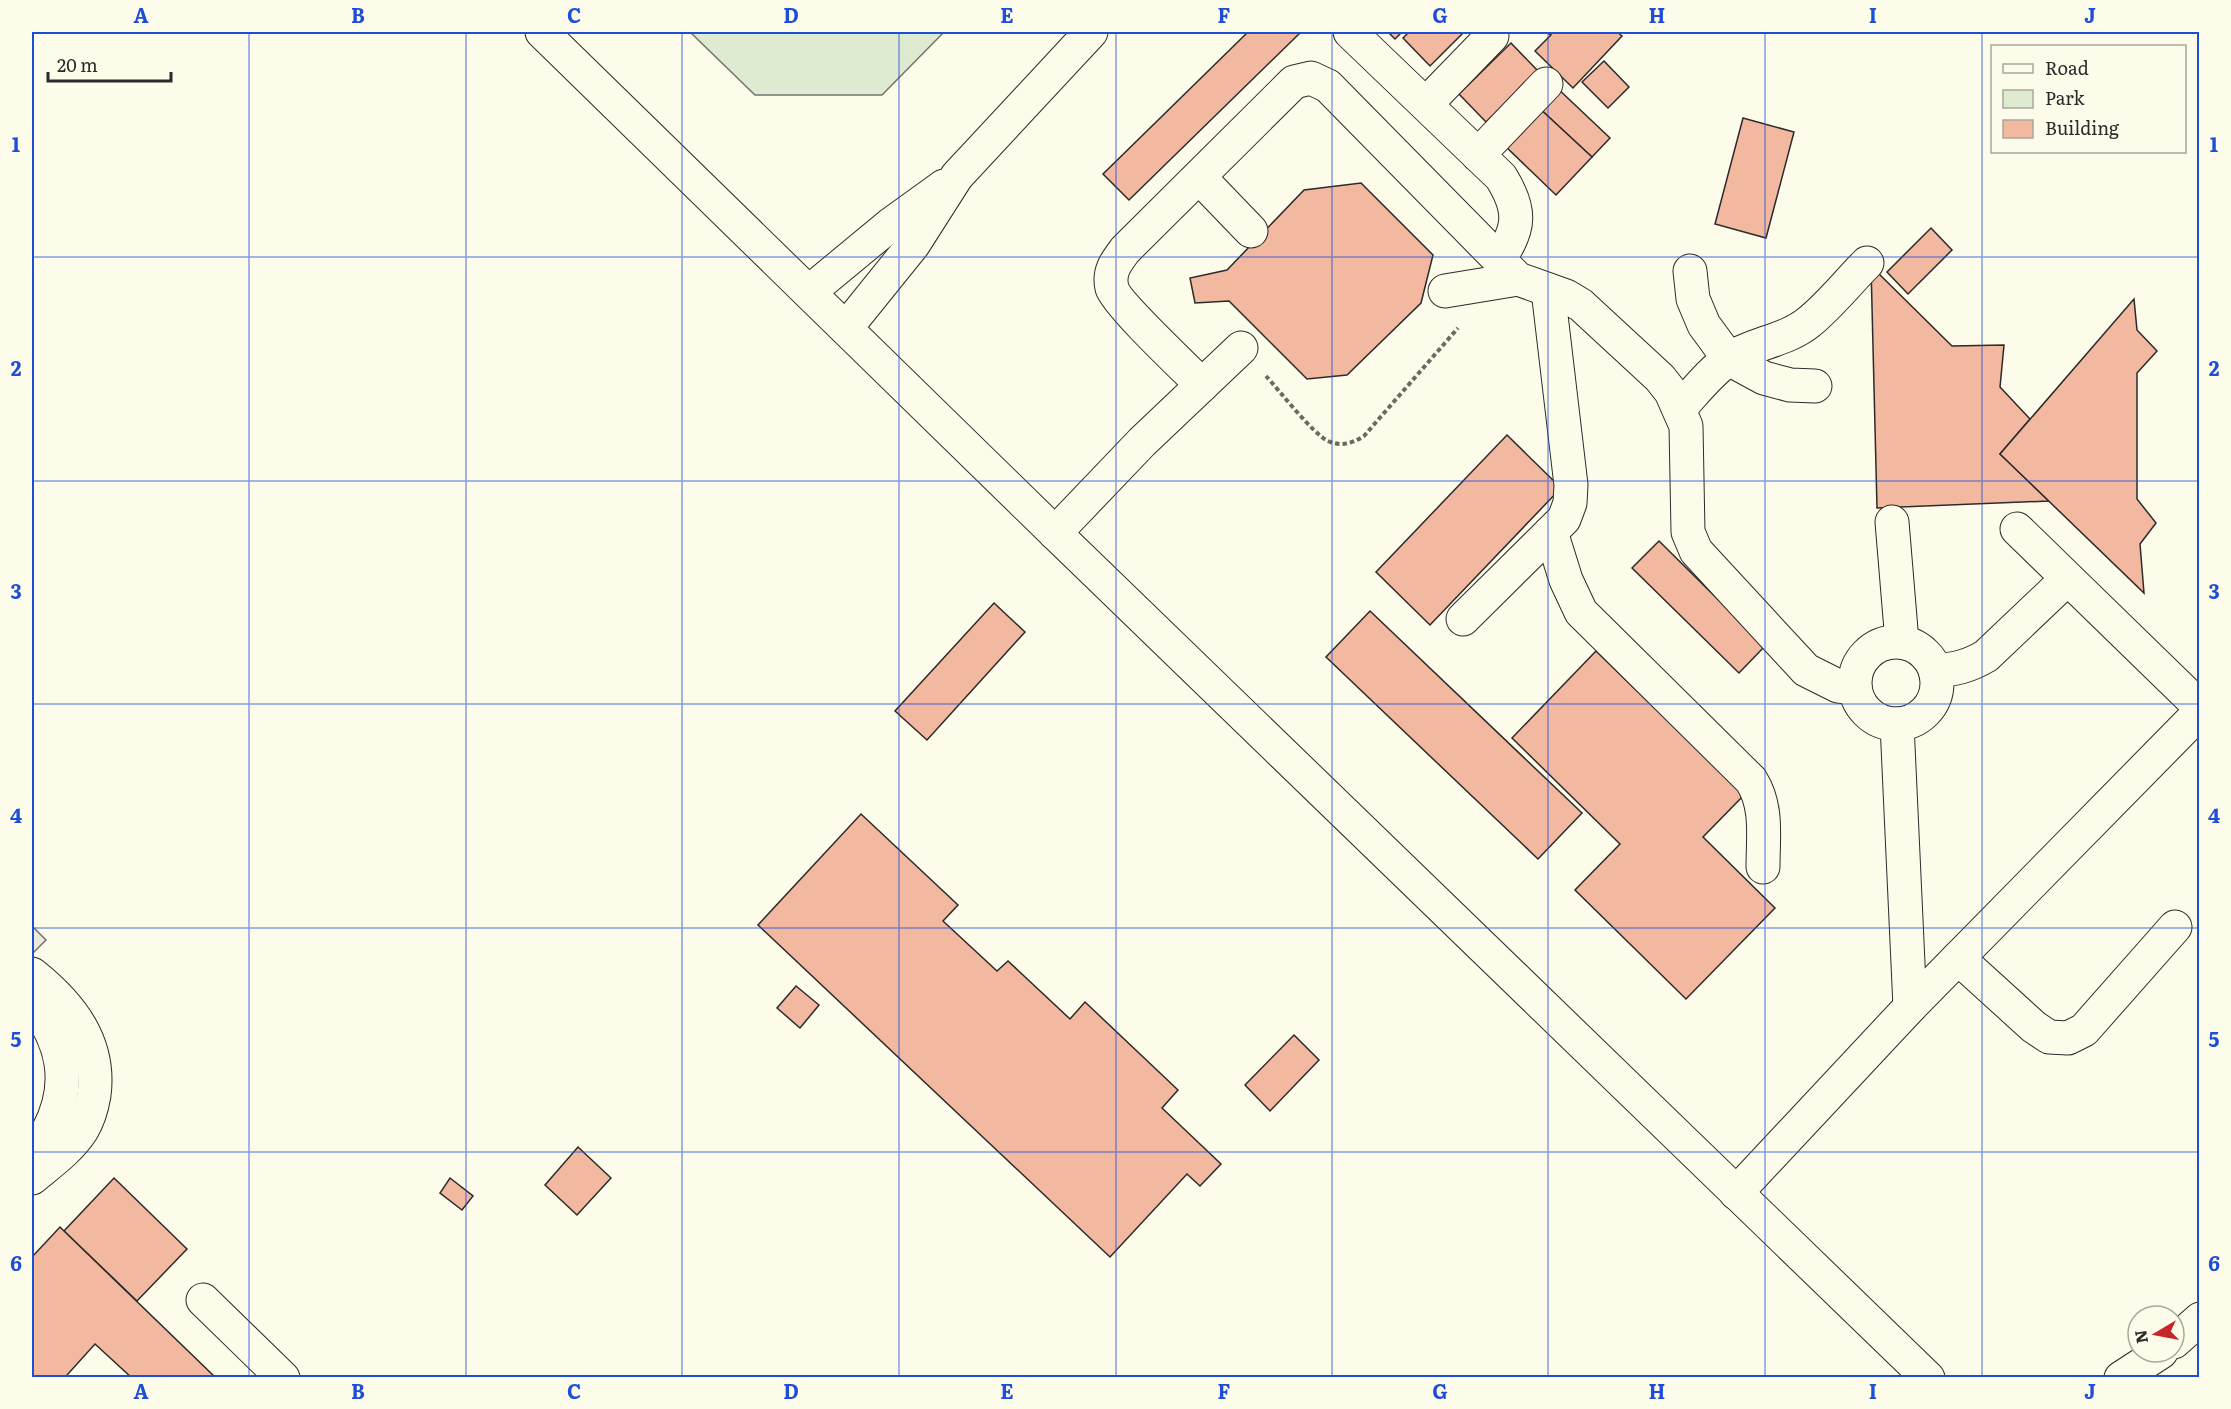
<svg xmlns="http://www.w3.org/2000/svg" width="2231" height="1409" font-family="Literata,serif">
	<rect width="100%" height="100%" fill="#fdfbea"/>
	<polygon fill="#deebd1" stroke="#74746e" stroke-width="1.5" points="690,32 944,32 882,95 755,95"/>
	<polygon fill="#eceadb" stroke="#74746e" stroke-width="1.5" points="32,926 46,940 32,954"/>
	<g fill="#f2b8a0" stroke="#2b2b2b" stroke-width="1.5">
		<polygon points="1248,32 1301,32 1129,200 1103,174"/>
		<polygon points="1388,32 1402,32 1395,39"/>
		<polygon points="1409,32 1464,32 1430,66 1403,38"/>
		<polygon points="1546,32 1617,32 1622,36 1573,88 1535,51 1551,35"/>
		<polygon points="1511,43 1538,71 1486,122 1459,94"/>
		<polygon points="1604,61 1629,87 1608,108 1582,82"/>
		<polygon points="1555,86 1610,138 1592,157 1537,106"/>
		<polygon points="1537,106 1592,157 1556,195 1502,143"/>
		<polygon points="1743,118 1794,132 1766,238 1715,224"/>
		<polygon points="1361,183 1433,255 1421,303 1347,375 1307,379 1229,301 1195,303 1190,278 1227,270 1304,190"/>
		<polygon points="1931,228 1952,250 1908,294 1887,272"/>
		<polygon points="1871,266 1952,346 2004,345 2000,387 2030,419 2000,454 2049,501 1877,508"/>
		<polygon points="2134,299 2137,330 2157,351 2137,373 2137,499 2156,523 2140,544 2144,593 2000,454"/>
		<polygon points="1507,435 1561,488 1430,625 1376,572"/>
		<polygon points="1659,541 1765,646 1739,673 1632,568"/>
		<polygon points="994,603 1025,632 927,740 895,711"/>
		<polygon points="1370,611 1582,813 1538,859 1326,657"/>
		<polygon points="1596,651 1744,795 1703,837 1775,908 1686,999 1575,890 1620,844 1512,738"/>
		<polygon points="861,814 958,905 943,921 997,971 1008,961 1070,1019 1085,1002 1178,1090 1162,1108 1221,1164 1200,1186 1187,1174 1110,1257 758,925"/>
		<polygon points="796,986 819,1005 800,1028 777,1008"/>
		<polygon points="1294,1035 1319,1060 1270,1111 1245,1085"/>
		<polygon points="578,1147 611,1178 577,1215 545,1185"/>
		<polygon points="114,1178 187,1249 137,1301 64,1231"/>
		<polygon points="450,1178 473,1196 462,1210 440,1193"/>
		<polygon points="60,1227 64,1231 216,1378 132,1378 95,1344 67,1375 69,1378 32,1378 32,1257"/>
	</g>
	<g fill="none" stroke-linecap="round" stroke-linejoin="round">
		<defs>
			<g id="minor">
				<polyline points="542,32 1055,533 1928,1378"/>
				<path d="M1350,32L1501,177C1521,209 1521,228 1499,259"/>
				<polyline points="1426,104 1492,36"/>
				<polyline points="1478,155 1546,84"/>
				<polyline points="1199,177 1251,231"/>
				<polyline points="1690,271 1693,299 1704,325 1729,359 1764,378 1790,385 1815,386"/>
				<polyline points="1445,291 1518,279"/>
				<polyline points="809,292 890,225 944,186"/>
				<polyline points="846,328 913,245 957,176 1091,32"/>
				<path d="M1202,385C1187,370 1116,303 1112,288C1108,272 1116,262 1125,250L1294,82L1311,78L1328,86L1518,279L1566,296L1581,305L1660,378L1671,392L1686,426L1688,532L1696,551L1806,670L1838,686L1855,688"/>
				<path d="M1680,408C1695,392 1710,372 1729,359C1753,343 1786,341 1809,322C1830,305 1848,282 1867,263"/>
				<polyline points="1892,522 1902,642"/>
				<polyline points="2017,529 2200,707"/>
				<path d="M1551,532L1566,580L1581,612L1751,780C1768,806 1763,837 1763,867"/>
				<polyline points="1055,533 1142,442 1241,348"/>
				<polyline points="1463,619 1564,519 1570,503 1571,485 1548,290"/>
				<circle cx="1896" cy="683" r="41"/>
				<path d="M1935,670C1955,670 1969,666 1986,656L2067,579"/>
				<polyline points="1897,724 1910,1007"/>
				<polyline points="1958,958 2034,1027 2049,1037 2068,1038 2084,1030 2175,927"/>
				<path d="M32,974C71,1005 101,1043 94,1095C92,1107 88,1120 82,1130C69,1150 50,1163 32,1178"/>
				<path d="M32,1002C63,1041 73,1084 48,1131C43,1139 37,1146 32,1154"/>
				<polyline points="1736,1193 1910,1007 2200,712"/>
				<polyline points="203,1300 283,1378"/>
				<polyline points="2174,1342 2200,1319"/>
				<polyline points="2121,1378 2161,1352"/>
			</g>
		</defs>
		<use href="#minor" stroke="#2b2b2b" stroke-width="35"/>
		<path stroke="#6a6964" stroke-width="4" stroke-dasharray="4.5 3" stroke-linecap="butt" d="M1266,376C1279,390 1313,434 1328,441C1341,447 1353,443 1364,436L1458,328"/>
		<use href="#minor" stroke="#fdfbea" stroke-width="33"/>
	</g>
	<path fill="none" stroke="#1d4ed8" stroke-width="1.5" stroke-opacity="0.55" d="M249,32V1378M466,32V1378M682,32V1378M899,32V1378M1116,32V1378M1332,32V1378M1548,32V1378M1765,32V1378M1982,32V1378M32,257H2200M32,481H2200M32,704H2200M32,928H2200M32,1152H2200"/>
	<rect width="2231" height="1409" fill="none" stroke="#fdfbea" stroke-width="66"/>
	<rect x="1991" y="45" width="195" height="108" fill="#fdfbea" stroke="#a9a89e" stroke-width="1.5"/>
	<rect x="2003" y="64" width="30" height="9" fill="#fdfbea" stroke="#a9a89e" stroke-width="1.5"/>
	<text x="2045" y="75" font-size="18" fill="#2b2b2b">Road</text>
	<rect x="2003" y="90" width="30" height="18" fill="#deebd1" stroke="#a9a89e" stroke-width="1.5"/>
	<text x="2045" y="105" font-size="18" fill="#2b2b2b">Park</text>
	<rect x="2003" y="120" width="30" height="18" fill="#f2b8a0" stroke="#a9a89e" stroke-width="1.5"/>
	<text x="2045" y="135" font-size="18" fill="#2b2b2b">Building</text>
	<g transform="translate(2156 1334) rotate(260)"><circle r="28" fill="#fdfbea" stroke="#a9a89e" stroke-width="1.5"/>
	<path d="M0-4.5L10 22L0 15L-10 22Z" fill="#c62828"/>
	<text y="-9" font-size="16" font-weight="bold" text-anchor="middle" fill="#2b2b2b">N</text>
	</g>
	<path d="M48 72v9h123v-9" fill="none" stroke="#2b2b2b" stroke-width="3"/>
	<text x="57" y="72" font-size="18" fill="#2b2b2b" stroke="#fdfbea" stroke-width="4.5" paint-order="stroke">20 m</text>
	<rect x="33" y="33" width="2165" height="1343" fill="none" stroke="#1d4ed8" stroke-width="2"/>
	<g font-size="20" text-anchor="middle" font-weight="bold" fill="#1d4ed8">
		<text x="141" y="23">A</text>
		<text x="358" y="23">B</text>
		<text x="574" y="23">C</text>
		<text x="791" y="23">D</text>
		<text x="1007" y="23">E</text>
		<text x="1224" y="23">F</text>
		<text x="1440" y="23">G</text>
		<text x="1657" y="23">H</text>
		<text x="1873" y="23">I</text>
		<text x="2090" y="23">J</text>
		<text x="16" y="152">1</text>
		<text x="2214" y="152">1</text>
		<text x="16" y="376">2</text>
		<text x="2214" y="376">2</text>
		<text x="16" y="599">3</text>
		<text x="2214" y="599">3</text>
		<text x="16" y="823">4</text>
		<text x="2214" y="823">4</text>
		<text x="16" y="1047">5</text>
		<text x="2214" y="1047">5</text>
		<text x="16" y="1271">6</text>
		<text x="2214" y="1271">6</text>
		<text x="141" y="1399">A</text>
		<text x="358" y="1399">B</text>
		<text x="574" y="1399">C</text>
		<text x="791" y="1399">D</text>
		<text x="1007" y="1399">E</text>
		<text x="1224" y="1399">F</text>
		<text x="1440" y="1399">G</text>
		<text x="1657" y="1399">H</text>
		<text x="1873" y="1399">I</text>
		<text x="2090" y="1399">J</text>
	</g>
</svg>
